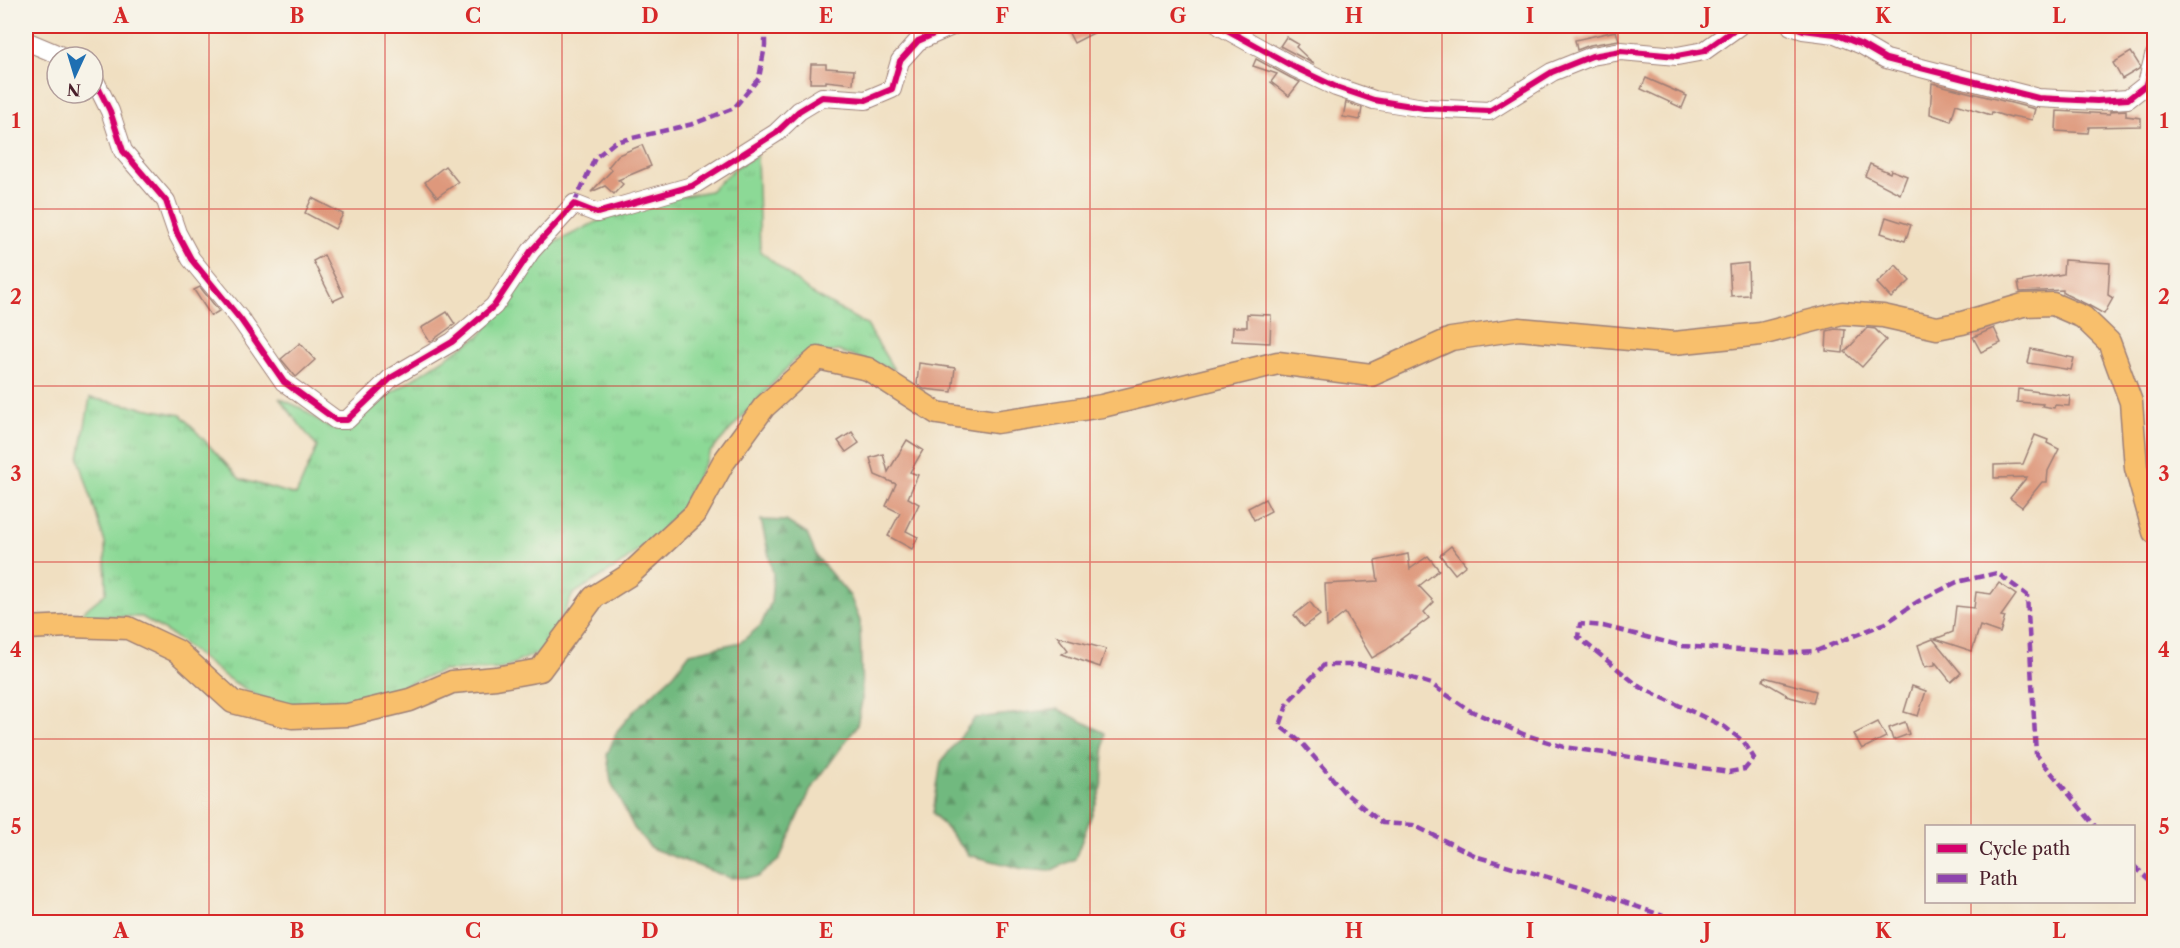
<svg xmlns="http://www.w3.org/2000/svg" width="2180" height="948" font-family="'Libre Caslon Text',serif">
	<defs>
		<pattern id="grass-tufts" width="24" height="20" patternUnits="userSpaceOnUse" patternTransform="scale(1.5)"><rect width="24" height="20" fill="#8cd996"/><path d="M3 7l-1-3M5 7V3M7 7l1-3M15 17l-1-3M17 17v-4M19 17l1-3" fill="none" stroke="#7aba81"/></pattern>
		<pattern id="forest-firs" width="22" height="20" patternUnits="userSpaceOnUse" patternTransform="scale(1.5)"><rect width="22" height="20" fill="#71b97f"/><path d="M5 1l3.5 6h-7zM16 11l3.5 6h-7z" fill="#5f9668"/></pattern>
	</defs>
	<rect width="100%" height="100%" fill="#f7f3e8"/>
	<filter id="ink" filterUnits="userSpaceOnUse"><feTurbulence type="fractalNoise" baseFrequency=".0167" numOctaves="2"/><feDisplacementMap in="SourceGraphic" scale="12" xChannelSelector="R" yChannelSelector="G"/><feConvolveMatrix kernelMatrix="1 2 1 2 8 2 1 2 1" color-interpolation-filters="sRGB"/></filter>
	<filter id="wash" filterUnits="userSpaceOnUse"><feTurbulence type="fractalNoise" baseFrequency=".008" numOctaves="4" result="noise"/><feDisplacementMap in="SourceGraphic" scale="24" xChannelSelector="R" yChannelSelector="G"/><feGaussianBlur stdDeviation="1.35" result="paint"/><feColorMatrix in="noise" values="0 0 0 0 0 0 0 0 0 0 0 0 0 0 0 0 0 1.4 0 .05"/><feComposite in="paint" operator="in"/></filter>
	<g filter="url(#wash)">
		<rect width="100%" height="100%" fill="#f0dfc1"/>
		<polygon fill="url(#grass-tufts)" stroke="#6b7c60" stroke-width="1.5" points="757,155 760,251 811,293 867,325 894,370 838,351 796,358 711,451 680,510 661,531 620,565 573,594 545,650 501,669 443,671 377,695 314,708 262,699 227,678 172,635 142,617 79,615 106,593 105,543 79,459 90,398 181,415 240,479 296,495 317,447 279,398 301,408 326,426 347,425 371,406 481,335 552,244 598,221 668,199 710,191 735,168"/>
		<g fill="url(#forest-firs)" stroke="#5e6c55" stroke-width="1.5">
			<polygon points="761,520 786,521 807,534 817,557 850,596 860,621 862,701 857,726 811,789 779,860 757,877 730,878 651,848 634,828 611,782 607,755 617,731 633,712 674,674 690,653 741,642 761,625 771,602 773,574"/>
			<polygon points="1058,709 1105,733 1102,787 1075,859 1050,871 1023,869 969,855 933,813 941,762 975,718"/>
		</g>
		<g id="blocks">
			<g fill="#de987c">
				<polygon points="1079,26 1107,26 1074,43 1068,31"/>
				<polygon points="1616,31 1619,40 1590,45 1577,50 1575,40"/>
				<polygon points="1286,37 1298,44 1296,47 1314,64 1280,46"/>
				<polygon points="2131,52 2140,66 2139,69 2122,79 2113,63"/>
				<polygon points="1256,59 1291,78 1300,82 1289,96 1271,82 1277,74 1253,66"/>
				<polygon points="811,64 826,64 826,68 854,70 853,84 826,81 826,83 810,83"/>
				<polygon points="1646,78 1687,96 1682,108 1641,89"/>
				<polygon points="1932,83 2035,109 2032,120 2012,116 2011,118 1992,112 1991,115 1956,104 1951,121 1930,114"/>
				<polygon points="1346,102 1362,108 1360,120 1343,117"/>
				<polygon points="2126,110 2126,116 2141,118 2141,126 2089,127 2088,133 2056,131 2057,111 2110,114 2110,111"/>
				<polygon points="642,145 651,166 618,180 623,184 614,194 605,186 591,192 612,170 608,167 618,155"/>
				<polygon points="1870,164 1890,173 1891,170 1907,176 1900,194 1865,176"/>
				<polygon points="445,166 458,182 437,197 425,182"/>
				<polygon points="312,198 343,214 335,229 305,213"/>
				<polygon points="1886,217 1911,225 1905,241 1881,233"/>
				<polygon points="324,255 344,296 333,301 313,261"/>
				<polygon points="2064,260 2110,263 2108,295 2113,298 2104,314 2088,305 2063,293 2063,290 2020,292 2018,282 2063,274"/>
				<polygon points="1748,263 1749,295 1731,296 1729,265"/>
				<polygon points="1896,265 1910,281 1891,298 1877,283"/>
				<polygon points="200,287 219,311 211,316 194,290"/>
				<polygon points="447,312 455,324 430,342 421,328"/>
				<polygon points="1247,314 1271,315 1270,343 1232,341 1233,327 1247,327"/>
				<polygon points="1867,328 1875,329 1886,340 1862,367 1845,352"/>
				<polygon points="1994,328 2001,343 1981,352 1973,337"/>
				<polygon points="1835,329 1845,330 1843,353 1826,351 1827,331"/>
				<polygon points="300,343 315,360 296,377 281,359"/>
				<polygon points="2031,349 2074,358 2071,370 2028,363"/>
				<polygon points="919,363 955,368 952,392 924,389 917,384"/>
				<polygon points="2018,389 2070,396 2069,406 2055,405 2054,408 2042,406 2043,404 2017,402"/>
				<polygon points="852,432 859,443 846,452 838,441"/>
				<polygon points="2035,435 2048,440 2047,443 2059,449 2048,471 2047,482 2042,482 2022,507 2010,498 2027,477 1994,478 1994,465 2023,464"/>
				<polygon points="907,440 923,450 910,472 918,475 908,498 919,504 906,531 918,537 912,549 888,536 900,513 886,506 896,484 875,475 870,458 883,454 888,472"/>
				<polygon points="1265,499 1271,511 1254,520 1248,508"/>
				<polygon points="1451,546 1466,565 1455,574 1440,555"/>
				<polygon points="1408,554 1410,569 1428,556 1439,570 1419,586 1434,602 1424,612 1429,618 1386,650 1372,658 1345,613 1327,627 1325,584 1378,581 1375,561"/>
				<polygon points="1999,583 2016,595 2001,616 2005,617 2000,633 1980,626 1972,651 1935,639 1953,632 1956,606 1974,608 1976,592 1991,594"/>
				<polygon points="1310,602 1320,615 1304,627 1294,615"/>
				<polygon points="1057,636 1106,649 1100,667 1062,654 1068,650"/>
				<polygon points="1933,639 1961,673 1951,682 1935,662 1935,665 1925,667 1918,645"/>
				<polygon points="1764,677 1816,691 1813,703 1786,696 1787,695 1763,681"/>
				<polygon points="1912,686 1926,691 1918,716 1904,712"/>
				<polygon points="1878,722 1886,737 1862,749 1854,734"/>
				<polygon points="1905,722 1909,734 1893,740 1889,728"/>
			</g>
		</g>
	</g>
	<g filter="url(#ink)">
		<use href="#blocks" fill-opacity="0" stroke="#9d7f76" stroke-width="1.5"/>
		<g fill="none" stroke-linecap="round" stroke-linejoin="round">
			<defs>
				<g id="minor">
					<polyline points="1220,26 1296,68 1336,87 1374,100 1424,108 1489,111 1552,72 1592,56 1621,51 1677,56 1704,51 1739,26"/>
					<polyline points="1791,26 1803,30 1835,34 1862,45 1886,59 2038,98 2097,101 2128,99 2147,84 2154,56"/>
					<polyline points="26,41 64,57"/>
					<polyline points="93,77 110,111 123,151 166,201 177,233 191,259 241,320 284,382 336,420 347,420 392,377 452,342 494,306 531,251 574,204 597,213 692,186 776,133 799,111 822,97 866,100 892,89 900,61 918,41 952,26"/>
				</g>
				<polyline id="major" points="26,628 70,626 128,628 177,651 233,702 292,717 348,715 410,700 452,682 496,678 540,670 594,597 629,575 695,514 723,463 764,407 818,358 868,369 937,413 996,422 1102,406 1278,363 1371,375 1451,339 1519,329 1674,343 1761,334 1842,313 1883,316 1937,328 1962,323 2023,305 2053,304 2083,317 2109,342 2131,402 2136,468 2154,532"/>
			</defs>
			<use href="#minor" stroke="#9d7f76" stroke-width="20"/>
			<use href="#major" stroke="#9d7f76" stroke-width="25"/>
			<use href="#minor" stroke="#fff" stroke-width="18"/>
			<use href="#major" stroke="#f8bf6c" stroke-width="22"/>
			<g stroke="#8e44ad" stroke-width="4.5" stroke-dasharray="9 4.5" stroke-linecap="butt">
				<polyline points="574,204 595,158 615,142 693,124 734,108 759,78 765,46 765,26"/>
				<polyline points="2134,866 2154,884"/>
				<polyline points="1680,922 1582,887 1478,857 1413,825 1382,823 1344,792 1302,743 1280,726 1288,702 1324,665 1360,665 1393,672 1431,684 1469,710 1523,734 1564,747 1729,772 1745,769 1754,758 1744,742 1725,727 1640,687 1578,637 1580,624 1603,626 1682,646 1783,653 1816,651 1886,623 1917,602 1957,582 1997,573 2027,595 2036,754 2095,826"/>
			</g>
			<defs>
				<g id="cycleway">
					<polyline points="1220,26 1296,68 1336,87 1374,100 1424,108 1489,111 1552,72 1592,56 1621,51 1677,56 1704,51 1739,26"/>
					<polyline points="1791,26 1803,30 1835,34 1862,45 1886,59 2038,98 2097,101 2128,99 2147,84 2154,56"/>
					<polyline points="93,77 110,111 123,151 166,201 177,233 191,259 241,320 284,382 336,420 347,420 392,377 452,342 494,306 531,251 574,204 597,213 692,186 776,133 799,111 822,97 866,100 892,89 900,61 918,41 952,26"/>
				</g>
			</defs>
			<use href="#cycleway" stroke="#f7f3e8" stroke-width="10"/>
			<use href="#cycleway" stroke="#d6006c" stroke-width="6"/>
		</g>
	</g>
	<path fill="none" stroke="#d62828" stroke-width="1.5" stroke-opacity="0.55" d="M209,26V922M385,26V922M562,26V922M738,26V922M914,26V922M1090,26V922M1266,26V922M1442,26V922M1618,26V922M1795,26V922M1971,26V826M26,209H2154M26,386H2154M26,562H2154M26,739H2154M1971,902V922"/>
	<rect width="2180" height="948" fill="none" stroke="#f7f3e8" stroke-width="66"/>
	<rect x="1925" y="825" width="210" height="78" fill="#f7f3e8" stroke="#b29e9c" stroke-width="1.5"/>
	<rect x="1937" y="844" width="30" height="9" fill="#d6006c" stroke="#b29e9c" stroke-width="1.5"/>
	<text x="1979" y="855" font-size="18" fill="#4a1f2b">Cycle path</text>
	<rect x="1937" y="874" width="30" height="9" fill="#8e44ad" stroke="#b29e9c" stroke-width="1.5"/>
	<text x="1979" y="885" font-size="18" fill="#4a1f2b">Path</text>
	<g transform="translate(75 75) rotate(184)"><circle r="28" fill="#f7f3e8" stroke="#b29e9c" stroke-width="1.5"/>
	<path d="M0-4.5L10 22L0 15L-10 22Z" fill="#1f6fb2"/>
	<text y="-9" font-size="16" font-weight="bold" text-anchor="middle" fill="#4a1f2b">N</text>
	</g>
	<rect x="33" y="33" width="2114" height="882" fill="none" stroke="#d62828" stroke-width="2"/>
	<g font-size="20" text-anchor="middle" font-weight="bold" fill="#d62828">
		<text x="121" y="23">A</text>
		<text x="297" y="23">B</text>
		<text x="473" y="23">C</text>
		<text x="650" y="23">D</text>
		<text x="826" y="23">E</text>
		<text x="1002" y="23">F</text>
		<text x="1178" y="23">G</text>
		<text x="1354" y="23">H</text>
		<text x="1530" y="23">I</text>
		<text x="1707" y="23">J</text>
		<text x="1883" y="23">K</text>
		<text x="2059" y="23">L</text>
		<text x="16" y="128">1</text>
		<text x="2164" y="128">1</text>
		<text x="16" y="304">2</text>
		<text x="2164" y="304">2</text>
		<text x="16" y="481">3</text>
		<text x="2164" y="481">3</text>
		<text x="16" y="657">4</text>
		<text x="2164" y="657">4</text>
		<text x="16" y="834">5</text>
		<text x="2164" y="834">5</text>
		<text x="121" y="938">A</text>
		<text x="297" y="938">B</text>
		<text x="473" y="938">C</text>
		<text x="650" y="938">D</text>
		<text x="826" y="938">E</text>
		<text x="1002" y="938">F</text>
		<text x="1178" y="938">G</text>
		<text x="1354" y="938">H</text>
		<text x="1530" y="938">I</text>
		<text x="1707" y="938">J</text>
		<text x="1883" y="938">K</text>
		<text x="2059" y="938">L</text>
	</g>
</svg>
